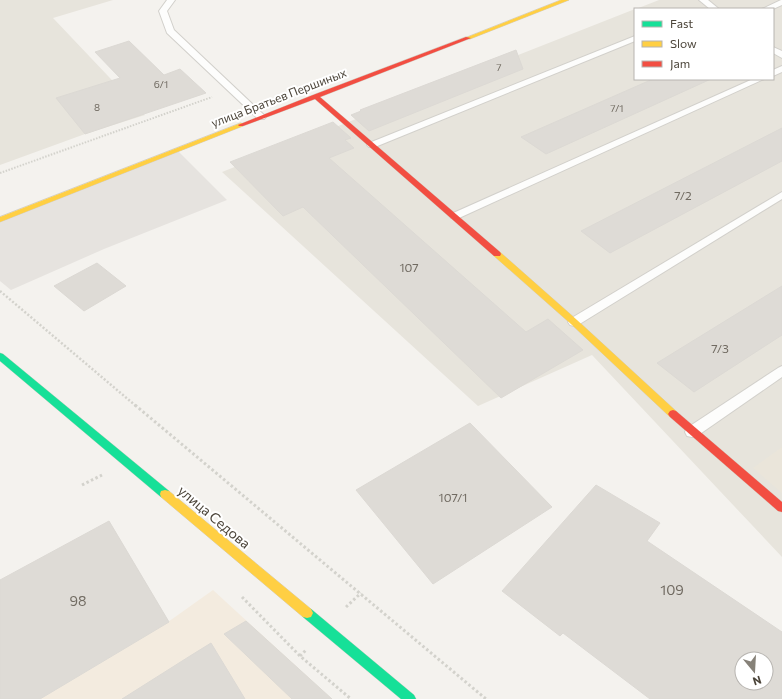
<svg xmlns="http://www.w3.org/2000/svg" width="782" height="699" font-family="Commissioner,sans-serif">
	<rect width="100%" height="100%" fill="#f4f2ee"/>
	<g fill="#e7e4dc">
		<polygon points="0,0 113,0 53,18 145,115 85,134 0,165"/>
		<polygon points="659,0 782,0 782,557 592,355 478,406 222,172 635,9 635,79 773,79 773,9 636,9"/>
	</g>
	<polygon fill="#f3ebdf" points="213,590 332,699 40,699 168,622"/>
	<polygon fill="#eae5da" points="782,447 782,493 753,468"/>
	<polygon fill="#e6e3df" points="177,150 227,200 104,249 11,290 0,281 0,220"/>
	<g fill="#dedbd6" stroke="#dcd9d4" fill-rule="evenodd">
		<polygon points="129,41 164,75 180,69 206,93 85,134 56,98 120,78 95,52"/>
		<polygon points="516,50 523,69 369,131 351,115 361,111 360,110"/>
		<polygon points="653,79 711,79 546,154 521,137"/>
		<polygon points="333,122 351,138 345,140 354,148 329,158 526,332 548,319 583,350 501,398 303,207 283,216 230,162"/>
		<polygon points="782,128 782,161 610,253 581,231"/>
		<polygon points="97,263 126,286 84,311 54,286"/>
		<polygon points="782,286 782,335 694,392 657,363"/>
		<polygon points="470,423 552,507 433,584 356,490"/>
		<path d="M596,485L660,523L647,541L782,632V699H650L563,633L560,636L502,591ZM742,659H766V683H742Z"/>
		<polygon points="109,521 169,622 40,699 0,699 0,580"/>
		<polygon points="246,621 332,699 292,699 224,634"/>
		<polygon points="211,643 245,699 122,699 190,656"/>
	</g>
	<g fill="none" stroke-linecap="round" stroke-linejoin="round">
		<defs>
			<g id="lane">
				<polygon points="167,0 175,0 167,11 174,30 264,115 266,117 264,119 258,119 167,33 159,11"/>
				<polygon points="699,0 708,0 719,9 710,9"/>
				<polygon points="781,0 782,0 782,5 773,9 762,9"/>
				<polygon points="635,36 635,41 375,147 369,147 367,145 369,143"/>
				<polygon points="773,47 782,51 782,58 773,53"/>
				<polygon points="782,66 782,72 773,76 773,70"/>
				<polygon points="753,79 764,79 459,218 451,218 450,216 451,214"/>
				<polygon points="782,192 782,199 578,325 574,326 570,325 568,322 570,319"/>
				<polygon points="782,366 782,377 697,436 692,437 687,436 685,432 687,428 778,368"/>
			</g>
			<g id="fast">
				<polygon points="0,353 3,354 169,491 170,494 169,497 165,498 161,497 0,361"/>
				<polygon points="307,608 311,609 414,695 416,699 401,699 303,617 301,613 303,609"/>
			</g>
			<g id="slow">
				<polygon points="561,0 569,0 470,39 465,38"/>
				<polygon points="241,123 243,124 243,126 0,222 0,217"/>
				<polygon points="497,251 500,252 577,320 676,411 678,414 676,417 670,417 571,324 494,256 493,254"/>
				<polygon points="165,490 169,491 311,609 313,613 311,617 307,618 303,617 161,497 160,494 161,491"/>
			</g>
			<g id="jam">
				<polygon points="466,37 471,38 320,97 500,252 501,254 500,256 494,256 315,99 243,126 239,126 238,125 313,95"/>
				<polygon points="673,410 676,411 782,502 782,512 778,511 670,417 668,414 670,411"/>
			</g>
		</defs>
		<use href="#lane" stroke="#d2d0cb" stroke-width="2"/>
		<use href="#fast" stroke="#d3cfc5" stroke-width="1"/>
		<use href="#slow" stroke="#d3cfc5" stroke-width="1"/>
		<use href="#jam" stroke="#d3cfc5" stroke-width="1"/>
		<polyline stroke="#d3d2cc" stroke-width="2" stroke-dasharray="1.5 1.5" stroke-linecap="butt" points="0,173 212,97"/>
		<polyline stroke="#d3d2cc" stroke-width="2.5" stroke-dasharray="2 2" stroke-linecap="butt" points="0,291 136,406"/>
		<g stroke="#d3d2cc" stroke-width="3" stroke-dasharray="2.5 2.5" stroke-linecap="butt">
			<polyline points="135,405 486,699"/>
			<polyline points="82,485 102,475"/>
			<polyline points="242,597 300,656 351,699"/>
			<polyline points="346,607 361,593"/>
			<polyline points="300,656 307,649"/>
		</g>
		<use href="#lane" fill="#fdfdfc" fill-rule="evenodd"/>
		<use href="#fast" fill="#16e098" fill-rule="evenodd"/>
		<use href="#slow" fill="#ffcf43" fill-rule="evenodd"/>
		<use href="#jam" fill="#f24e42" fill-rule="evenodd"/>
	</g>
	<g text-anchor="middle" stroke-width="4" stroke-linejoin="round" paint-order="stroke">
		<g font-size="10" fill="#706a61">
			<text x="499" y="71">7</text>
			<text x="161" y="88">6/1</text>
			<text x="97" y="111">8</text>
			<text x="617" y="112">7/1</text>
		</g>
		<g font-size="12" fill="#4b4439" stroke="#fff">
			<text transform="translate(279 98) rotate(-21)" y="4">улица Братьев Першиных</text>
		</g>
		<g font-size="12" fill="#706a61">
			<text x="683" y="200">7/2</text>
			<text x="409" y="272">107</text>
			<text x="720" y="353">7/3</text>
			<text x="453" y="502">107/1</text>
		</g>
		<g font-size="14" fill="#4b4439" stroke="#fff">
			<text transform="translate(214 517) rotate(40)" y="5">улица Седова</text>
		</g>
		<g font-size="14" fill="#706a61">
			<text x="672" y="595">109</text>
			<text x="78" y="606">98</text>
		</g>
	</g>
	<rect x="634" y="8" width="140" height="72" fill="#ffffff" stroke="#b7b4b0"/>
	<rect x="642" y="21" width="20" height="6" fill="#16e098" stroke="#b7b4b0"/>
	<text x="670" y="28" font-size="12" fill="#4b4439">Fast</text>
	<rect x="642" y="41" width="20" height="6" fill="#ffcf43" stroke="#b7b4b0"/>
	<text x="670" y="48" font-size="12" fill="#4b4439">Slow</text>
	<rect x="642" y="61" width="20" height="6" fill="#f24e42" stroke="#b7b4b0"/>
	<text x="670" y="68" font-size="12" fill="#4b4439">Jam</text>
	<g transform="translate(754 671) rotate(162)"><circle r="19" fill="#ffffff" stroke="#b7b4b0"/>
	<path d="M0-3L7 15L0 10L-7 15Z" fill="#868178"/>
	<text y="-6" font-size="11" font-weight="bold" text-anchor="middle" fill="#4b4439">N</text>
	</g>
</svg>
